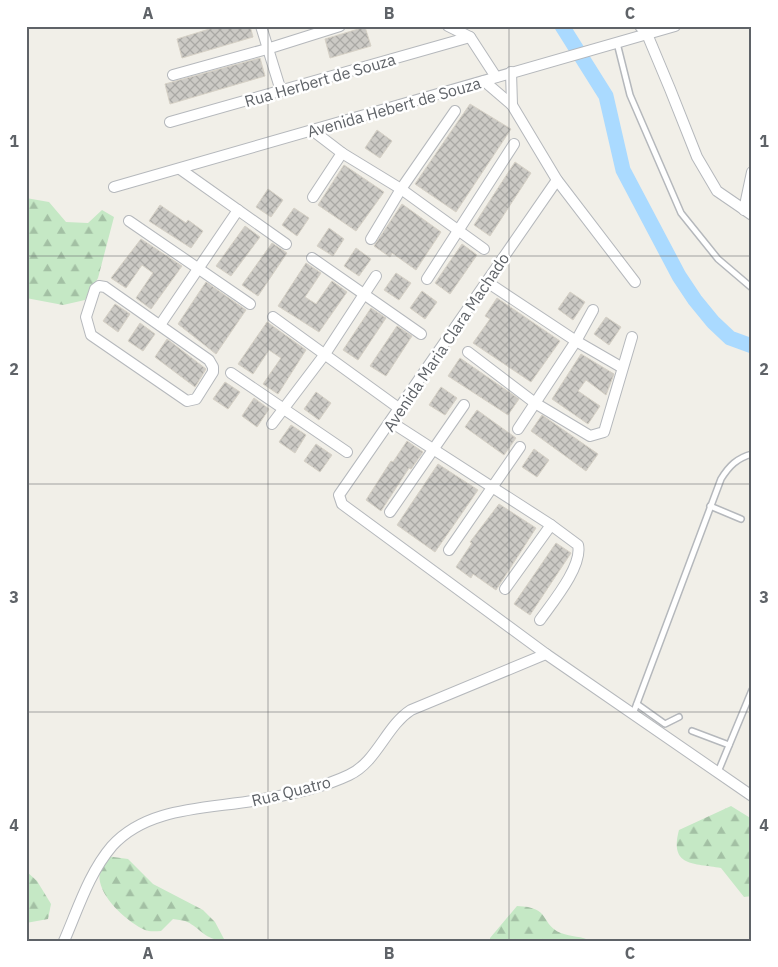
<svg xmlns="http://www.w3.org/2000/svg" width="778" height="967" font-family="'IBM Plex Sans',sans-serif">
	<defs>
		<pattern id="forest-firs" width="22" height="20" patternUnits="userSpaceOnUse" patternTransform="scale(1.25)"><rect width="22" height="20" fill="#c5e8c5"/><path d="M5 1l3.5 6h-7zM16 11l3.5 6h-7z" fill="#a3c0a4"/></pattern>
		<pattern id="building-cross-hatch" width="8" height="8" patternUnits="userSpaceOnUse" patternTransform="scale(1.25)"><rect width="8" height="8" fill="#cccac5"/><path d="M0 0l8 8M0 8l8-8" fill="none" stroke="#a9a8a4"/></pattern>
	</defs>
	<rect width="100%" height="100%" fill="#f1efe8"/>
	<g fill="url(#forest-firs)">
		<polygon points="26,198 49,202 66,222 88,223 102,210 114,217 98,278 85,300 63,305 26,298"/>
		<path d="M731,806L752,819V896L744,897L721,868C694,863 669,867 679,830Z"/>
		<path d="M106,856L128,859L153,884L203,910L215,922L224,939C207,943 199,926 185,921C182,920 177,920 173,919L161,931C156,931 150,932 145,930C129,923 104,901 100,882C98,873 102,864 106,856Z"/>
		<polygon points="26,871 37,881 51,904 48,919 26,923"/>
		<path d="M517,906C552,907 540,925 561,933C571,937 582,936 591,941H490V938Z"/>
	</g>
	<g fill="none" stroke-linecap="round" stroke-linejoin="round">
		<polyline stroke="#aadaff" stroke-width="15" points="562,26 606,96 623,170 679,276 695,300 713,322 730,338 752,346"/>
	</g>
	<g fill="url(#building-cross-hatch)" stroke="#d6d1c6">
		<polygon points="219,26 250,26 253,37 182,58 177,39"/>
		<polygon points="365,27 371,46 330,58 325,39"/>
		<polygon points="260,58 265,76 170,104 165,84"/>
		<polygon points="470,104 511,129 456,212 415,184"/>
		<polygon points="377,130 392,141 380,158 365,148"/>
		<polygon points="515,162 531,173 490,236 474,225"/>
		<polygon points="344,165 384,192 356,231 318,205"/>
		<polygon points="268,189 283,200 271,217 256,207"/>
		<polygon points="402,204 441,232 416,270 392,253 390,257 374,246"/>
		<polygon points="160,205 186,223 188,220 203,231 191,248 149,221"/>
		<polygon points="294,208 309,218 297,236 282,225"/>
		<polygon points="245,226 260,237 231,276 216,266"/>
		<polygon points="329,228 344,239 333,256 317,246"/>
		<polygon points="141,239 182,266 151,309 136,298 153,273 142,265 126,288 111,278"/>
		<polygon points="272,243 287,253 258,296 242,285"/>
		<polygon points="462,244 477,255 450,294 435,283"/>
		<polygon points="356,248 371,259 359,276 344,266"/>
		<polygon points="306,263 321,273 305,297 316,304 332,281 347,292 319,332 278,306"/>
		<polygon points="396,273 411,283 399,300 384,290"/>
		<polygon points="206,282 246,310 216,354 178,324"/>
		<polygon points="422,291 437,302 425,319 410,308"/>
		<polygon points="570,292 585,302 573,320 558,309"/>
		<polygon points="497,298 560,341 531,382 473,343 490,319 485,316"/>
		<polygon points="115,304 130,314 118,332 103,321"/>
		<polygon points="371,308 386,318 358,360 343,350"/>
		<polygon points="606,317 621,327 609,345 594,334"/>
		<polygon points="267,322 306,350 278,394 263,384 281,358 269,350 253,374 238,364"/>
		<polygon points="140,323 155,334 143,351 128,341"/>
		<polygon points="397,326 412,336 386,376 370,366"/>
		<polygon points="167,339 206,369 195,387 155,357"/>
		<polygon points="581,354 614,374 606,395 586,380 578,391 600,406 588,424 552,399"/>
		<polygon points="460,358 519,399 508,415 448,376"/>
		<polygon points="225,382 240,392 228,409 213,399"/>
		<polygon points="441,387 457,398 445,415 429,405"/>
		<polygon points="316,392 331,403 319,420 304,409"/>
		<polygon points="254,398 269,409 257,427 242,416"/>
		<polygon points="477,410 516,438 504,455 465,427"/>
		<polygon points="542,415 598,454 586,471 531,431"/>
		<polygon points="291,425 306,435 295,453 279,442"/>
		<polygon points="407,441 423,452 411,469 409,468 381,511 366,500 391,461 393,462"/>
		<polygon points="316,444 332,455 320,472 304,461"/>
		<polygon points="534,449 549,460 537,477 522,467"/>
		<polygon points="438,464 478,490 435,552 397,525"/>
		<polygon points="499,504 536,528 496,590 473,574 471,578 456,567 472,543 470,542"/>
		<polygon points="556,543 571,553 530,615 514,604"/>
	</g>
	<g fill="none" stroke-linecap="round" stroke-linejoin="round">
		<defs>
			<g id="lane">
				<polyline points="617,43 630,95 681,213 718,259 752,288"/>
				<polyline points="710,506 741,519"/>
				<polyline points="637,704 665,724 679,717"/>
				<path d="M633,714L721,479C729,466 737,458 752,454"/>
				<polyline points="692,731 729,745"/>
				<polyline points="718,772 752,690"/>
			</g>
			<g id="street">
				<polyline points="261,26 281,91"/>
				<polyline points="448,26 470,37 496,77"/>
				<polyline points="640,26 647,34 670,89 697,157 717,191 752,215"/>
				<polyline points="511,72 512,105"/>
				<polyline points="173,75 267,49 340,26"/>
				<polyline points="484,81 512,105 557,180 635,282"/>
				<polyline points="170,122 470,37"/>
				<polyline points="312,130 342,153 401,189 484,249"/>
				<polyline points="180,169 286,244"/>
				<polyline points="557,180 339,495 342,504 546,654 752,796"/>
				<polyline points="114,187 675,26"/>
				<polyline points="313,197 342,153"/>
				<polyline points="744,210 752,172"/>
				<polyline points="129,221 250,304"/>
				<polyline points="371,239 401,189 455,111"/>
				<polyline points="312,258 421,334"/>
				<polyline points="427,279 514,144"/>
				<polyline points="487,282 576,341 621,367"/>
				<polygon points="99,286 105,287 209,360 213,367 213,372 196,399 187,401 91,335 86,317 95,289"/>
				<polyline points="273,317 400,409"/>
				<polyline points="160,325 238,210"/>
				<polyline points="468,352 535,403 590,436 604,432 632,337"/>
				<polyline points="231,373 347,452"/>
				<path d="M391,422L551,525L578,545C583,566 552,603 540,620"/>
				<polyline points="272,424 325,354 376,276"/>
				<polyline points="518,429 576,341 593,310"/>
				<polyline points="390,512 464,405"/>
				<polyline points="449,550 520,447"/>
				<polyline points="505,589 551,525"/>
				<path d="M64,941C78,909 89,873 112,846C148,806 209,809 258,800C288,795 322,788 349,775C377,762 386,726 411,710L546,654"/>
			</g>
		</defs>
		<use href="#lane" stroke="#b5b8bc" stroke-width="8"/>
		<use href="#street" stroke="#b5b8bc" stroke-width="12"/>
		<use href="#lane" stroke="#fff" stroke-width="5"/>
		<use href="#street" stroke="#fff" stroke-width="10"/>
	</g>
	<path fill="none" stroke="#5f6368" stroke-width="1" stroke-opacity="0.55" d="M268,26V941M509,26V941M26,256H752M26,484H752M26,712H752"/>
	<g text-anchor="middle" stroke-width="5" stroke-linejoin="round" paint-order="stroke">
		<g font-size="16" fill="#5f6368" stroke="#fff">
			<text transform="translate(320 80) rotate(-16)" y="6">Rua Herbert de Souza</text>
			<text transform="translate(394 107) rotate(-16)" y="6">Avenida Hebert de Souza</text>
			<text transform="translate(446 342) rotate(-56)" y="6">Avenida Maria Clara Machado</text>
			<text transform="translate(291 791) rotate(-14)" y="6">Rua Quatro</text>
		</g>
	</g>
	<rect width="778" height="967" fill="none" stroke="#ffffff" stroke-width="55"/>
	<rect x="28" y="28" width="722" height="912" fill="none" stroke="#5f6368" stroke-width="2"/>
	<g font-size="16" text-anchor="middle" font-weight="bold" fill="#5f6368">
		<text x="148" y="19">A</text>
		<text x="389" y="19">B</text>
		<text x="630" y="19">C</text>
		<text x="14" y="147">1</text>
		<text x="764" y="147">1</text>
		<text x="14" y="375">2</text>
		<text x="764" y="375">2</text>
		<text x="14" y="603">3</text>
		<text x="764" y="603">3</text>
		<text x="14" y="831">4</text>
		<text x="764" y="831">4</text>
		<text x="148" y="959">A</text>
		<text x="389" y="959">B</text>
		<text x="630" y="959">C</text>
	</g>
</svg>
